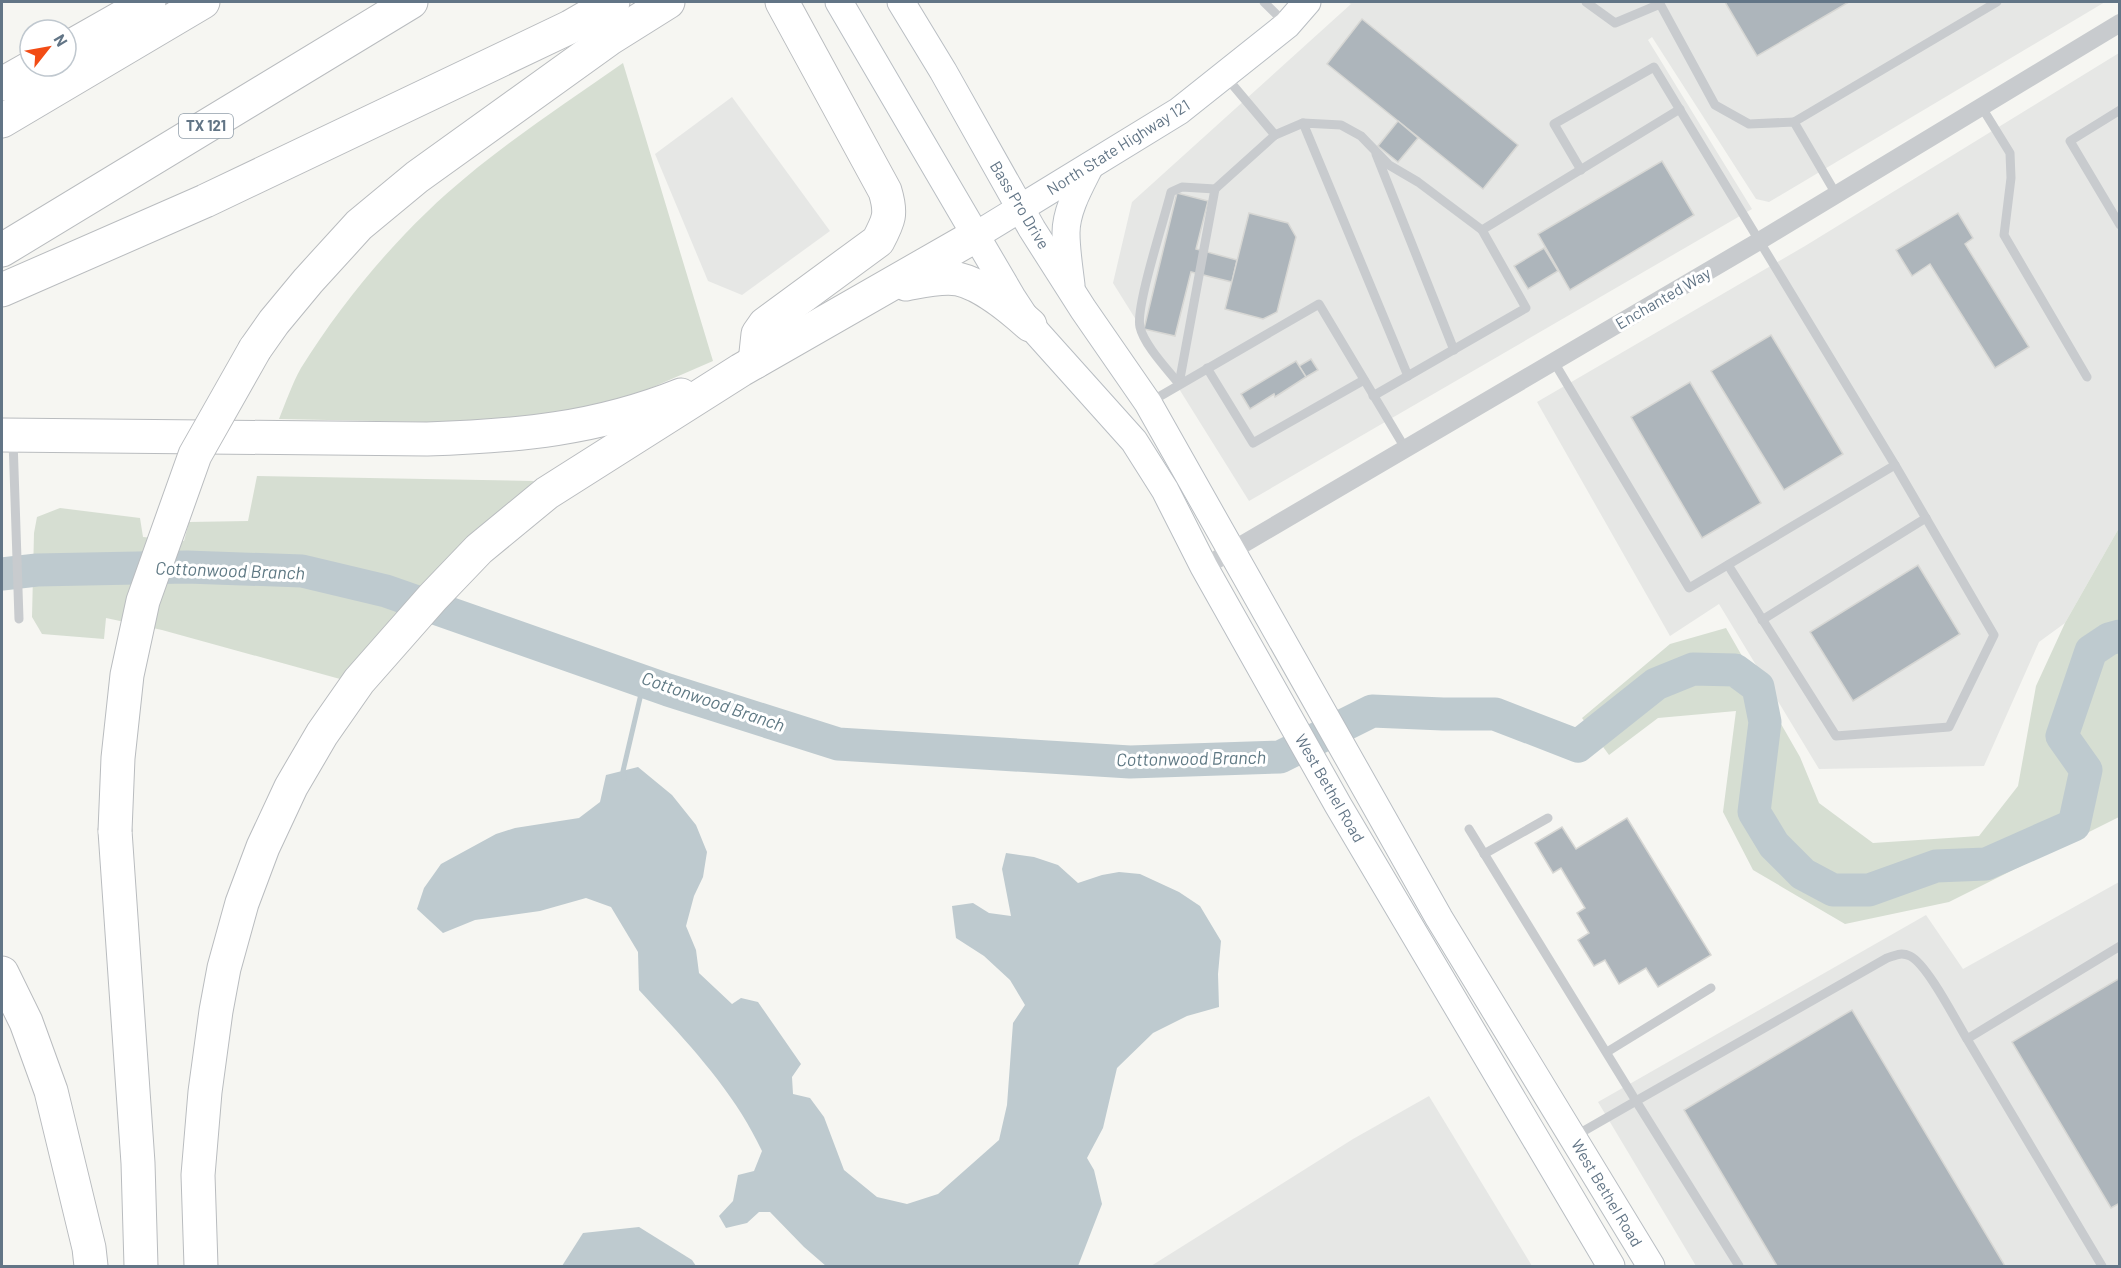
<svg xmlns="http://www.w3.org/2000/svg" width="2121" height="1268" font-family="Barlow,sans-serif">
	<rect width="100%" height="100%" fill="#f6f6f2"/>
	<g fill="#e6e7e5">
		<polygon points="1347,2 2105,2 1769,202 1756,199 1652,37 1648,40 1752,209 1249,501 1113,283 1132,202 1351,4"/>
		<polygon points="2119,53 2119,528 2065,623 2039,642 1984,766 1819,769 1719,604 1670,636 1537,402 1805,246"/>
		<polygon points="732,97 830,231 742,295 708,281 655,154"/>
		<polygon points="2119,882 2119,1266 1696,1266 1598,1102 1926,915 1963,969"/>
		<polygon points="1429,1096 1532,1266 1151,1266 1353,1139"/>
	</g>
	<g fill="#d6ded2">
		<path d="M623,63L713,361L591,414L525,424L279,419C286,402 292,384 301,368C336,312 379,258 427,212C486,155 556,110 623,63Z"/>
		<polygon points="257,476 534,481 473,541 340,679 162,630 106,618 104,639 42,634 32,617 34,533 37,517 60,508 140,518 143,537 184,541 189,522 248,521"/>
		<polygon points="2119,528 2119,817 1949,902 1845,924 1753,870 1723,812 1736,711 1658,718 1609,755 1582,718 1670,644 1726,628 1800,757 1819,803 1873,843 1979,836 2018,786 2036,686 2065,623"/>
	</g>
	<g fill="#becacf">
		<path d="M638,767L672,795L696,825L707,852L703,877L694,896L686,926L696,950L699,973L732,1004L741,998L758,1002L801,1064L792,1077L793,1094L810,1098L824,1117L844,1170L877,1197L907,1204L938,1194L999,1140L1007,1105L1013,1023L1025,1005L1010,980L984,956L956,938L952,906L973,903L989,913L1011,916L1002,869L1006,853L1034,857L1058,865L1078,883L1102,875L1119,872L1140,874L1179,892L1200,906L1221,941L1218,974L1219,1007L1187,1016L1153,1033L1117,1068L1103,1128L1087,1158L1094,1170L1102,1204L1078,1266H826L804,1247L770,1212H759L747,1223L726,1228L719,1216L733,1201L738,1175L754,1171L762,1151C733,1089 685,1040 639,990L638,952L611,907L586,898L540,911L475,920L443,933L417,909L424,888L441,864L496,834L515,828L579,818L600,802L606,775Z"/>
		<polygon points="639,1227 692,1260 696,1266 562,1266 583,1233"/>
	</g>
	<g fill="none" stroke-linecap="round" stroke-linejoin="round">
		<polyline stroke="#becacf" stroke-width="5" points="624,778 623,771 644,681"/>
		<polyline stroke="#becacf" stroke-width="33" points="2,574 37,570 187,567 302,571 386,591 668,690 838,744 1130,762 1280,757 1372,711 1443,714 1495,714 1578,746 1656,684 1693,669 1735,670 1758,687 1765,722 1754,812 1774,845 1803,874 1833,890 1869,890 1936,866 1986,864 2074,825 2086,770 2062,736 2091,651 2109,639 2120,636"/>
	</g>
	<g fill="#adb5bb" stroke="#d7d7d4" stroke-width="1.5">
		<polygon points="1725,2 1849,2 1757,56"/>
		<polygon points="1362,19 1518,145 1483,189 1327,64"/>
		<polygon points="1398,121 1418,138 1398,162 1378,146"/>
		<polygon points="1662,161 1694,215 1570,290 1538,234"/>
		<polygon points="1177,193 1208,201 1196,249 1237,260 1232,282 1191,272 1175,336 1144,329"/>
		<polygon points="1249,213 1288,223 1296,237 1277,312 1263,319 1225,309"/>
		<polygon points="1958,213 1973,238 1965,244 2029,347 1995,368 1930,264 1912,276 1896,250"/>
		<polygon points="1544,248 1558,271 1528,289 1514,266"/>
		<polygon points="1771,335 1843,454 1784,490 1711,371"/>
		<polygon points="1311,359 1318,370 1306,377 1299,366"/>
		<polygon points="1296,361 1306,377 1275,397 1274,394 1250,409 1241,394"/>
		<polygon points="1690,382 1761,503 1702,538 1631,417"/>
		<polygon points="1918,565 1960,634 1853,701 1810,632"/>
		<polygon points="1627,818 1711,955 1658,987 1646,968 1619,984 1605,960 1594,966 1578,940 1589,933 1577,913 1585,908 1561,868 1553,873 1535,843 1562,827 1576,849"/>
		<polygon points="2120,978 2120,1203 2111,1208 2012,1042"/>
		<polygon points="1852,1010 2005,1266 1777,1266 1684,1110"/>
	</g>
	<g fill="none" stroke-linecap="round" stroke-linejoin="round">
		<defs>
			<g id="secondary">
				<polyline points="839,2 1013,299 1030,325 1134,441 1165,490 1204,567 1338,805 1611,1266"/>
				<polyline points="901,2 943,71 1032,229 1083,309 1148,403 1439,918 1651,1266"/>
				<polyline points="975,236 1179,111 1287,25 1307,2"/>
				<path d="M1071,285C1069,268 1066,250 1066,233C1066,210 1080,186 1090,166"/>
			</g>
			<g id="highway">
				<polyline points="66,49 149,2"/>
				<polyline points="2,84 34,66"/>
				<polyline points="2,121 203,2"/>
				<polyline points="2,250 411,2"/>
				<path d="M906,284C922,281 942,276 958,279C984,285 1011,308 1030,325"/>
				<polyline points="2,290 205,201 570,27 613,2"/>
				<polyline points="255,349 274,322 308,281 359,225 417,177 609,39 668,2"/>
				<path d="M755,362L758,334L765,324L878,241C889,220 892,214 885,191L782,2"/>
				<path d="M2,435L427,439C518,436 596,429 681,395"/>
				<polyline points="115,831 138,1163 141,1266"/>
				<polyline points="2,973 26,1022 51,1091 89,1248 91,1266"/>
				<polyline points="201,1266 198,1175 205,1092 216,1011 224,968 242,903 263,847 291,787 322,734 359,681 433,597 479,549 547,493 741,370 975,236"/>
			</g>
		</defs>
		<use href="#secondary" stroke="#b9bec3" stroke-width="29"/>
		<use href="#highway" stroke="#b9bcbf" stroke-width="35"/>
		<g stroke="#c8cbce" stroke-width="9">
			<polyline points="1264,2 1285,23"/>
			<polyline points="1586,2 1615,23 1660,4"/>
			<polyline points="1659,2 1715,105 1749,124 1794,122 1836,194"/>
			<polyline points="1981,106 2010,153 2011,178 2004,235 2087,377"/>
			<polyline points="2120,110 2070,141 2120,225"/>
			<polyline points="1794,122 1997,2"/>
			<polyline points="1275,135 1303,123"/>
			<polyline points="1376,154 1454,350"/>
			<polyline points="1554,362 1689,588 1895,465 1654,67 1554,124 1581,170"/>
			<polyline points="1207,368 1253,443 1364,380"/>
			<polyline points="1408,376 1303,123 1341,125 1361,136 1389,165 1418,182 1482,230"/>
			<path d="M1179,384C1168,370 1144,345 1140,327C1135,308 1165,217 1171,192L1182,187L1215,189L1275,135L1226,77"/>
			<polyline points="1179,384 1215,189"/>
			<polyline points="1373,396 1526,308 1482,230 1680,109"/>
			<polyline points="1150,402 1319,304 1405,448"/>
			<polyline points="13,440 19,619"/>
			<polyline points="1728,565 1836,736 1949,727 1994,635 1895,465"/>
			<polyline points="1762,620 1926,518"/>
			<polyline points="1469,829 1636,1101 1575,1136"/>
			<polyline points="1484,854 1548,818"/>
			<polyline points="1967,1039 2102,1266"/>
			<polyline points="1607,1052 1711,988"/>
			<path d="M1739,1266L1636,1101L1887,958C1896,955 1901,952 1910,956C1927,964 1956,1021 1967,1039L2120,946"/>
		</g>
		<polyline stroke="#c8cbce" stroke-width="18" points="1204,567 1761,240 2120,23"/>
		<use href="#secondary" stroke="#fff" stroke-width="27"/>
		<use href="#highway" stroke="#fff" stroke-width="33"/>
		<defs>
			<polyline id="highway-bridge" points="115,831 118,758 127,675 143,601 195,455 255,349"/>
		</defs>
		<use href="#highway-bridge" stroke="#b9bcbf" stroke-width="35" stroke-linecap="butt"/>
		<use href="#highway-bridge" stroke="#fff" stroke-width="33"/>
	</g>
	<g text-anchor="middle" stroke-width="6" stroke-linejoin="round" paint-order="stroke">
		<rect fill="#fff" stroke="#919eaa" stroke-width="1.5" x="179" y="114" width="54" height="24" rx="4.5"/>
		<g font-size="15" font-weight="bold" fill="#627586">
			<text x="206" y="131">TX 121</text>
		</g>
		<g font-size="16" fill="#627586" stroke="#fff">
			<text transform="translate(1118 147) rotate(-32)" y="6">North State Highway 121</text>
			<text transform="translate(1020 205) rotate(59)" y="6">Bass Pro Drive</text>
			<text transform="translate(1663 298) rotate(-30)" y="6">Enchanted Way</text>
			<text transform="translate(1330 788) rotate(60)" y="6">West Bethel Road</text>
			<text transform="translate(1607 1193) rotate(59)" y="6">West Bethel Road</text>
		</g>
		<g font-size="18" font-style="italic" fill="#5e7883" stroke="#fff">
			<text transform="translate(230 571) rotate(2)" y="6">Cottonwood Branch</text>
			<text transform="translate(713 702) rotate(19)" y="6">Cottonwood Branch</text>
			<text transform="translate(1191 759) rotate(-1)" y="6">Cottonwood Branch</text>
		</g>
	</g>
	<rect width="2121" height="1268" fill="none" stroke="#627586" stroke-width="6"/>
	<g transform="translate(48 48) rotate(59)"><circle r="28" fill="#ffffff" stroke="#c0c8cf" stroke-width="1.5"/>
	<path d="M0-4.5L10 22L0 15L-10 22Z" fill="#f24c15"/>
	<text y="-9" font-size="16" font-weight="bold" text-anchor="middle" fill="#627586">N</text>
	</g>
</svg>
